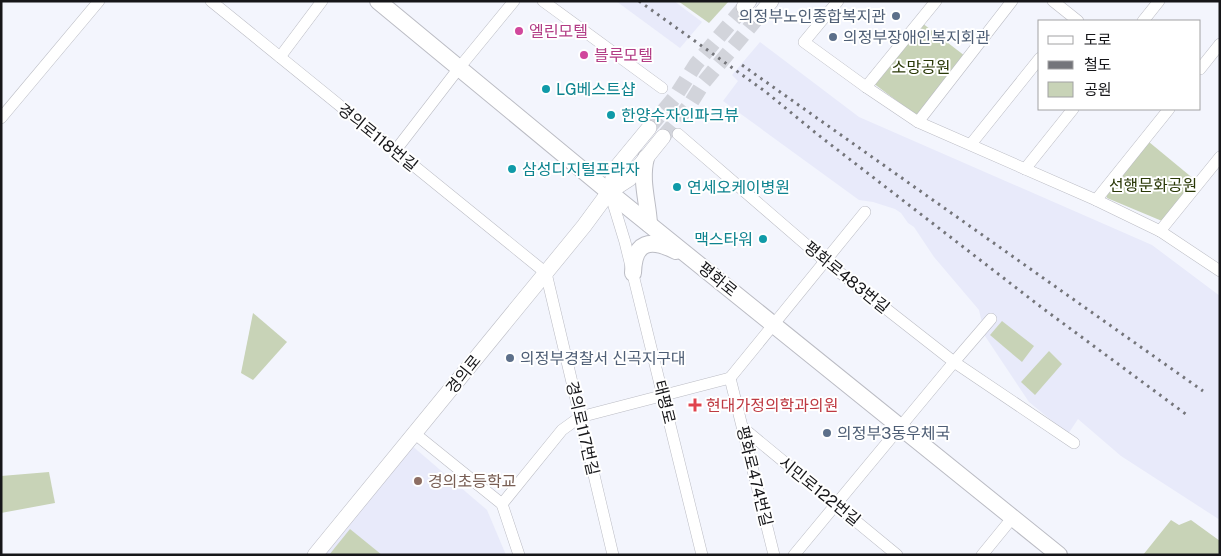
<svg xmlns="http://www.w3.org/2000/svg" width="1221" height="556" font-family="'Public Sans','Noto Sans KR',sans-serif">
	<rect width="100%" height="100%" fill="#f3f5fd"/>
	<g fill="#e8eafa">
		<polygon points="616,1 674,1 702,22 680,48"/>
		<polygon points="760,42 859,117 1152,245 1220,296 1220,520 1121,456 1078,419 1068,434 1029,402 985,336 979,310 934,257 914,227 908,223 901,213 895,209 873,202 859,200 723,101 738,81 732,75"/>
		<polygon points="411,445 487,510 506,555 324,555"/>
	</g>
	<g fill="#c8d3b7">
		<polygon points="678,1 729,1 709,23"/>
		<polygon points="922,23 965,56 917,116 873,83"/>
		<polygon points="1149,142 1195,180 1162,221 1107,198 1106,195"/>
		<polygon points="253,313 287,342 253,380 241,373"/>
		<polygon points="1002,321 1034,346 1022,362 990,335"/>
		<polygon points="1049,351 1062,364 1035,395 1021,382"/>
		<polygon points="49,472 55,503 1,513 1,476"/>
		<polygon points="1171,520 1179,525 1191,520 1220,541 1220,555 1143,555"/>
		<polygon points="350,529 382,555 329,555"/>
	</g>
	<g fill="none" stroke-linecap="round" stroke-linejoin="round">
		<g stroke="#d2d4db" stroke-width="15" stroke-dasharray="15 8" stroke-linecap="butt">
			<polyline points="649,128 675,97 696,64 744,7"/>
			<polyline points="663,137 689,106 704,82 759,16"/>
		</g>
		<defs>
			<g id="minor">
				<polyline points="211,1 546,273 613,555"/>
				<polyline points="543,1 662,88"/>
				<polyline points="838,1 804,42 866,87 918,122 1096,200 1160,231 1220,271"/>
				<polyline points="1053,1 1078,21"/>
				<polyline points="1143,21 1159,1"/>
				<polyline points="280,57 322,1"/>
				<polyline points="1200,69 1220,44"/>
				<polyline points="866,87 936,1"/>
				<polyline points="1,118 99,1"/>
				<polyline points="918,122 1012,1"/>
				<polyline points="678,134 825,261 954,362 794,555"/>
				<polyline points="971,144 1040,58"/>
				<polyline points="395,151 459,68 514,1"/>
				<polyline points="1025,169 1073,109"/>
				<polyline points="610,193 625,242 702,555"/>
				<polyline points="1096,200 1169,109"/>
				<polyline points="1160,231 1220,157"/>
				<polyline points="991,319 954,362 1074,443"/>
				<polyline points="730,378 865,212"/>
				<polyline points="730,378 774,555"/>
				<polyline points="743,428 897,555"/>
				<polyline points="414,433 502,504 519,555"/>
				<polyline points="502,504 562,430 580,417 730,378"/>
				<polyline points="982,555 1013,517"/>
			</g>
			<g id="tertiary">
				<polyline points="744,7 749,1"/>
				<polyline points="759,16 771,1"/>
				<polyline points="609,192 616,168 649,128"/>
				<polyline points="315,555 584,226 609,192 629,179 663,137"/>
			</g>
			<g id="secondary">
				<polyline points="378,1 609,192 1059,555"/>
				<path d="M646,158C640,180 648,202 649,224"/>
				<path d="M633,273C634,241 650,238 676,251"/>
			</g>
		</defs>
		<use href="#minor" stroke="#bbbcc4" stroke-width="12"/>
		<use href="#tertiary" stroke="#bbbcc4" stroke-width="16"/>
		<use href="#secondary" stroke="#bbbcc4" stroke-width="18"/>
		<use href="#minor" stroke="#fff" stroke-width="11"/>
		<use href="#tertiary" stroke="#fff" stroke-width="15"/>
		<use href="#secondary" stroke="#fff" stroke-width="16"/>
		<g stroke="#74757a" stroke-width="3" stroke-dasharray="2.5 5" stroke-linecap="butt">
			<polyline points="639,1 766,92 817,134 1041,307 1187,415"/>
			<polyline points="742,65 1203,391"/>
		</g>
	</g>
	<g fill="#5c6f8a" stroke="#fff" stroke-width="2">
		<circle cx="896" cy="16" r="5"/>
		<circle cx="833" cy="37" r="5"/>
		<circle cx="510" cy="358" r="5"/>
		<circle cx="827" cy="433" r="5"/>
	</g>
	<g fill="#d1479c" stroke="#fff" stroke-width="2">
		<circle cx="519" cy="31" r="5"/>
		<circle cx="584" cy="55" r="5"/>
	</g>
	<g fill="#0f9aa8" stroke="#fff" stroke-width="2">
		<circle cx="546" cy="89" r="5"/>
		<circle cx="611" cy="115" r="5"/>
		<circle cx="512" cy="169" r="5"/>
		<circle cx="677" cy="187" r="5"/>
		<circle cx="763" cy="239" r="5"/>
	</g>
	<path fill="#e0444e" stroke="#fff" stroke-width="2" d="M692.5 397.5h5v5h5v5h-5v5h-5v-5h-5v-5h5z"/>
	<circle fill="#8d6e63" stroke="#fff" stroke-width="2" cx="418" cy="481" r="5"/>
	<g text-anchor="middle" stroke-width="4" stroke-linejoin="round" paint-order="stroke">
		<g font-size="16" fill="#4e5e75" stroke="#fff" text-anchor="start">
			<text x="886" y="22" text-anchor="end">의정부노인종합복지관</text>
			<text x="843" y="43">의정부장애인복지회관</text>
			<text x="520" y="364">의정부경찰서 신곡지구대</text>
			<text x="837" y="439">의정부3동우체국</text>
		</g>
		<g font-size="16" fill="#b23c85" stroke="#fff" text-anchor="start">
			<text x="529" y="37">엘린모텔</text>
			<text x="594" y="61">블루모텔</text>
		</g>
		<g font-size="16" fill="#2a3907" stroke="#fff">
			<text x="921" y="73">소망공원</text>
			<text x="1153" y="191">선행문화공원</text>
		</g>
		<g font-size="16" fill="#0d838f" stroke="#fff" text-anchor="start">
			<text x="556" y="95">LG베스트샵</text>
			<text x="621" y="121">한양수자인파크뷰</text>
			<text x="522" y="175">삼성디지털프라자</text>
			<text x="687" y="193">연세오케이병원</text>
			<text x="753" y="245" text-anchor="end">맥스타워</text>
		</g>
		<g font-size="16" fill="#161619" stroke="#fff">
			<text transform="translate(378 137) rotate(39)" y="6">경의로118번길</text>
			<text transform="translate(847 277) rotate(39)" y="6">평화로483번길</text>
			<text transform="translate(718 279) rotate(39)" y="6">평화로</text>
			<text transform="translate(463 374) rotate(-51)" y="6">경의로</text>
			<text transform="translate(665 402) rotate(76)" y="6">태평로</text>
			<text transform="translate(583 428) rotate(77)" y="6">경의로117번길</text>
			<text transform="translate(755 476) rotate(76)" y="6">평화로474번길</text>
			<text transform="translate(820 491) rotate(39)" y="6">시민로122번길</text>
		</g>
		<g font-size="16" fill="#be3a42" stroke="#fff" text-anchor="start">
			<text x="706" y="411">현대가정의학과의원</text>
		</g>
		<g font-size="16" fill="#785e54" stroke="#fff" text-anchor="start">
			<text x="428" y="487">경의초등학교</text>
		</g>
	</g>
	<rect width="1221" height="556" fill="none" stroke="#161619" stroke-width="5"/>
	<rect x="1038" y="20" width="162" height="90" fill="#ffffff" stroke="#a2a2a3"/>
	<rect x="1048" y="36" width="25" height="8" fill="#ffffff" stroke="#a2a2a3"/>
	<text x="1084" y="45" font-size="15" fill="#161619">도로</text>
	<rect x="1048" y="61" width="25" height="8" fill="#74757a" stroke="#a2a2a3"/>
	<text x="1084" y="70" font-size="15" fill="#161619">철도</text>
	<rect x="1048" y="82" width="25" height="15" fill="#c8d3b7" stroke="#a2a2a3"/>
	<text x="1084" y="95" font-size="15" fill="#161619">공원</text>
</svg>
